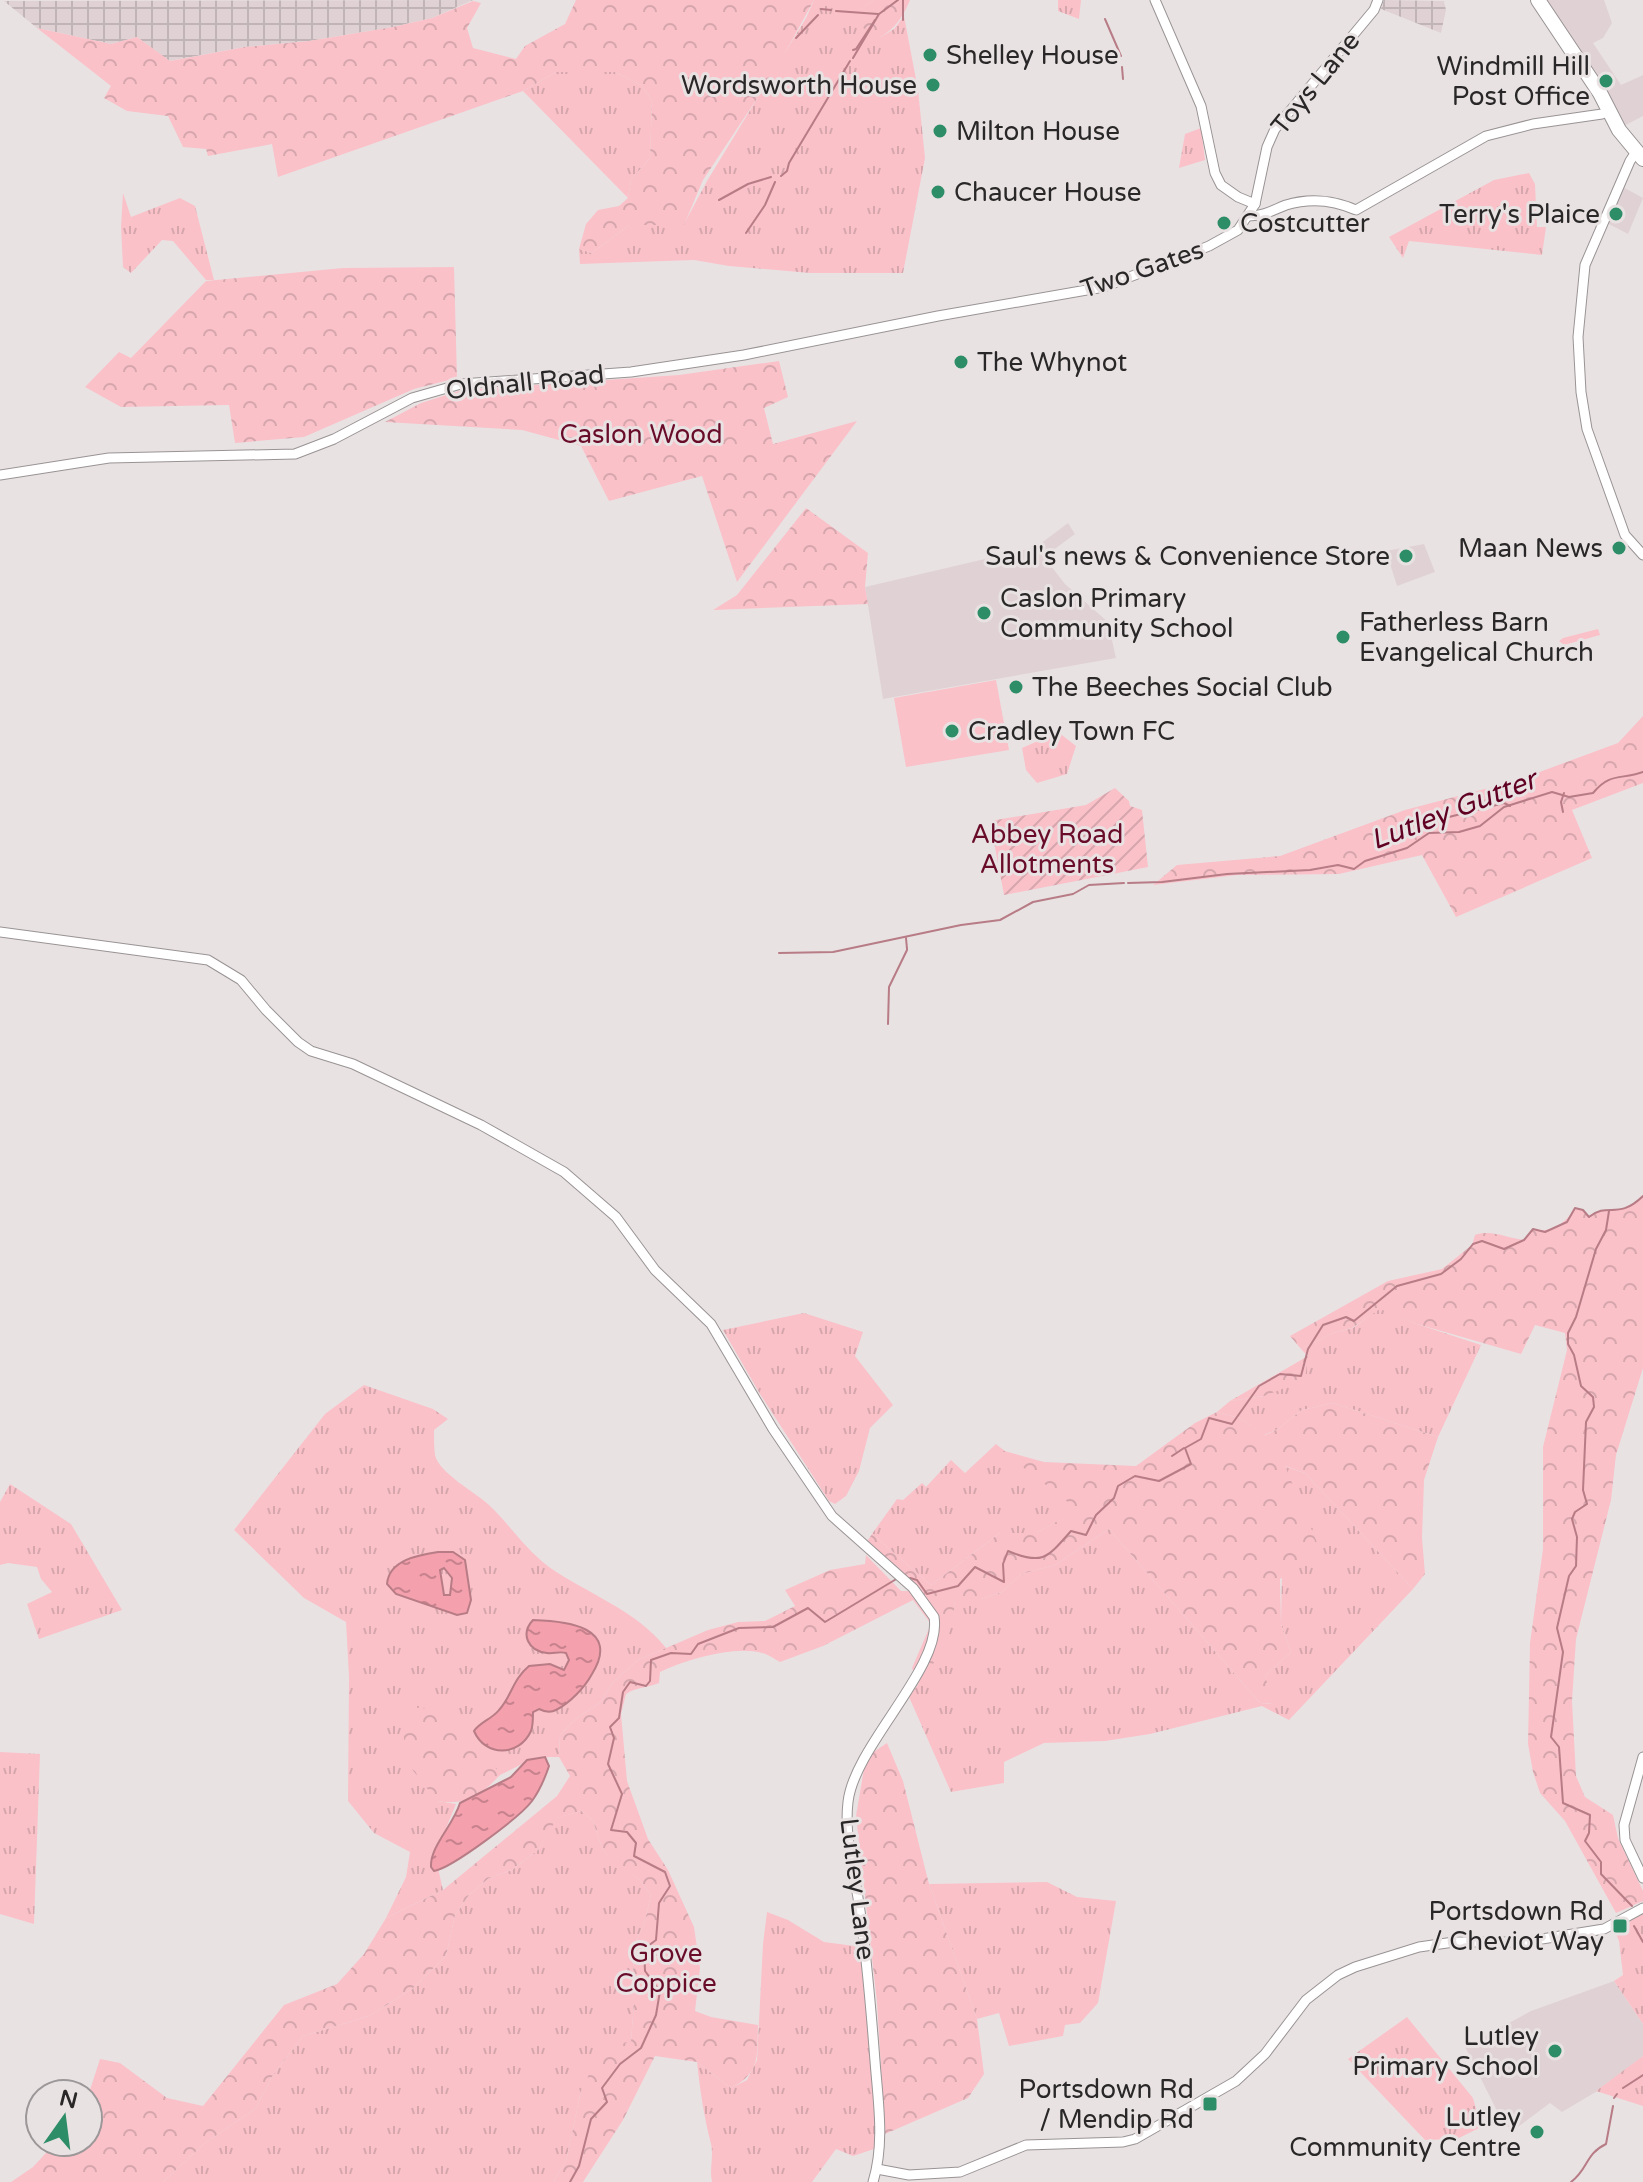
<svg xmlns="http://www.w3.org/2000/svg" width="1643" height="2182" font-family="'Varela Round',sans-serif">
	<defs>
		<pattern id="industrial-grid" width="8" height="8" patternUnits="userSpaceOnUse" patternTransform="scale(2)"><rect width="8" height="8" fill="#e0d2d4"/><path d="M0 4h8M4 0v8" fill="none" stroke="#c0b4b6"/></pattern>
		<pattern id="grass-tufts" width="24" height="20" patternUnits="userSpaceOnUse" patternTransform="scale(2)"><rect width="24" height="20" fill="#fac1c9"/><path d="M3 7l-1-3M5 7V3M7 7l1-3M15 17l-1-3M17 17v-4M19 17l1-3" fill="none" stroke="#d6a6ad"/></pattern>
		<pattern id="forest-crowns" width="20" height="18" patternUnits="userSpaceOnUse" patternTransform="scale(2)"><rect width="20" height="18" fill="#fac1c9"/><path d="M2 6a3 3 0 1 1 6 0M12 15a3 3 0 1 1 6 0" fill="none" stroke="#d6a6ad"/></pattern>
		<pattern id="garden-furrows" width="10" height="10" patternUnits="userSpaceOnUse" patternTransform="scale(2)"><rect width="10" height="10" fill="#fac1c9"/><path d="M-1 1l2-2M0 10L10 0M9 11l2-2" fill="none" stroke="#d6a6ad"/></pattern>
		<pattern id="water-ripples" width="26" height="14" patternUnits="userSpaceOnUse" patternTransform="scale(2)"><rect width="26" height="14" fill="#f4a0ad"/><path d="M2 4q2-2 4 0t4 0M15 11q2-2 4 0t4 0" fill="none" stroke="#c6828d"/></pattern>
	</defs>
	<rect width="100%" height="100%" fill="#e9e2e3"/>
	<g fill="#e0d2d4">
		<polygon points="1544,0 1604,0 1612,23 1603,38 1593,43 1621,85 1643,75 1643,116 1622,127"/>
		<polygon points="1623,187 1643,198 1628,234 1607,223"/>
		<polygon points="1068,523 1075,534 1044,557 1065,584 1108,622 1116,658 883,699 865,587 1036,547"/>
		<polygon points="1424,544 1435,572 1397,586 1386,551"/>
		<polygon points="1614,1981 1643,2024 1643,2056 1606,2086 1562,2112 1550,2103 1518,2127 1505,2127 1465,2047 1531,2011"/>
	</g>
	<g fill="url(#industrial-grid)">
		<polygon points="473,0 432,18 393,27 309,41 245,47 169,61 137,37 111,44 37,28 4,1"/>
		<polygon points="1384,0 1444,1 1446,10 1441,33 1381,9"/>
	</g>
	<g fill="url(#grass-tufts)">
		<polygon points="814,0 873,0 852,16 881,37 894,29 904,16 918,90 925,158 903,273 810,273 729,266 694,260 580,264 579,249 592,253 629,225 684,224 707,181 806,18"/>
		<polygon points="1058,0 1081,0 1079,19 1058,11"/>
		<polygon points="556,72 615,72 641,85 652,100 650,158 631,180 628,198 523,91"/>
		<polygon points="1201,128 1205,160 1179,168 1185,134"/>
		<polygon points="1529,173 1535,184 1537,227 1546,227 1542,255 1409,241 1403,258 1389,237 1494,180"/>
		<polygon points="123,193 131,217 180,198 195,206 214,280 206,280 173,241 162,240 131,273 123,267 121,227"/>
		<polygon points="1598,629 1600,635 1564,645 1559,641 1563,638"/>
		<polygon points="1058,732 1076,746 1067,774 1037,783 1026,770 1022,748"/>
		<polygon points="1380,1308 1417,1324 1481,1345 1438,1437 1333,1403 1302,1410 1278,1429 1264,1435 1239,1418 1217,1412 1230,1401 1264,1396 1308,1356 1301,1349 1333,1333 1353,1328"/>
		<polygon points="804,1313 863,1332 855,1356 893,1405 870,1428 859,1471 846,1496 835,1504 829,1501 760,1394 723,1330"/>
		<path d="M364,1385L433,1409L448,1419L434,1430C434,1438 434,1447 435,1455C439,1473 475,1492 489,1505C510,1525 525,1549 549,1567C588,1594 636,1610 666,1648L638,1660L612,1683L601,1702L577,1718L560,1735L559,1757C530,1756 522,1765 498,1776C478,1785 457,1793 437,1801L456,1804L435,1855L443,1890L386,1918L406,1877L410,1852L374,1833L348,1801L349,1676L346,1622L304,1598L234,1530L325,1414Z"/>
		<polygon points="996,1444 1079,1510 1036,1533 1000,1533 931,1585 872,1534 897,1499 903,1500 922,1483 926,1487 951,1460 965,1473"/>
		<path d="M1284,1466L1305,1473L1413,1589L1289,1720L1262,1706L1150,1734L1105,1741L1044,1743L1004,1762V1783L951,1792L909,1697C930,1668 952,1635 955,1599H981L1002,1592L1021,1574L1055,1565L1109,1529L1260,1703L1273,1704L1265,1676L1291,1652L1281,1624Z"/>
		<polygon points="10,1484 71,1524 122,1610 39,1639 27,1604 52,1592 41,1579 37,1567 8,1563 0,1565 0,1502"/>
		<polygon points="0,1752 40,1754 34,1924 0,1914"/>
		<polygon points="582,1811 593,1821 602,1848 617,1867 639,1879 651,1895 644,1925 633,1947 634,2003 631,2041 581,2091 566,2161 553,2182 163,2182 205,2143 255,2109 273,2075 303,2036 369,2016 412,1989 446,1956 455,1915 469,1895 489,1878 512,1870 539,1849 556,1818"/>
		<polygon points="1047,1882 1077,1897 1116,1901 1098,2003 1080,2023 1065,2025 1063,2036 1009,2046 999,2013 977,2019 929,1884"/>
		<path d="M767,1912L788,1920L824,1942L862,1947L878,2124L874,2149L853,2156L836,2149L812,2182H712C709,2169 714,2156 711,2144C704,2117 700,2090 697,2062L731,2088L747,2080L757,2060L763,1944Z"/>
		<polygon points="1643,1914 1643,2024 1614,1981 1623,1975 1619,1941 1614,1929"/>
		<polygon points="1407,2017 1473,2098 1481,2127 1457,2139 1425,2140 1348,2059"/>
		<polygon points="1643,2056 1643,2106 1596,2091"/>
	</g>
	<g fill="url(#forest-crowns)">
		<polygon points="576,0 814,0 774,73 703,180 684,225 629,225 592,253 579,249 586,224 598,210 619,206 628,198 631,180 650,158 652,100 641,85 615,72 556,72 523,91 278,177 272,144 208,156 206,149 183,147 168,116 127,111 104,98 111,86 37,28 111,44 137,37 170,61 245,47 309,41 393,27 432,18 473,1 481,3 467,28 473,48 516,59 525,46 565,24"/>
		<path d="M873,0H910C903,17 896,27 881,37L857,25L851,16Z"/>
		<polygon points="454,267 457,378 414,389 304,437 235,443 229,405 121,407 85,387 119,352 131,358 206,281 343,268"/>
		<polygon points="779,361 788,397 764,408 773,444 857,421 737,582 702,476 609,501 581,446 522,430 385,422 421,403 462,390 679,375"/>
		<polygon points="806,508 868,553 865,587 868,604 713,610 737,595"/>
		<polygon points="1643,716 1643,783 1572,810 1592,858 1456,917 1422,855 1339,874 1237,875 1153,885 1177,865 1280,856 1405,810 1515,781 1618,743"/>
		<path d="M1643,1196V1368L1616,1455L1611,1500L1576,1639L1572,1701L1576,1776L1585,1797L1613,1815L1618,1838L1643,1891V1901L1616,1913L1565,1821L1540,1793L1533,1772L1528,1744L1530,1643L1543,1549V1447L1567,1350L1565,1333L1535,1325L1521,1354L1417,1324L1380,1309L1352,1328L1333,1333L1301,1349L1290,1336L1388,1281L1442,1269L1472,1245L1475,1235C1491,1229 1507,1238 1524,1240L1533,1229C1551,1234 1566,1223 1575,1208L1583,1210L1589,1217C1610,1201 1616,1221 1643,1196Z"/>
		<polygon points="1308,1356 1305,1380 1264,1396 1230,1401"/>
		<path d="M1333,1403L1438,1437L1424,1480L1422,1538L1425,1574L1413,1589L1305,1473L1285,1466L1321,1552L1280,1579L1281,1624L1291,1652L1265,1676L1274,1704L1260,1703L1109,1529L1055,1565L1021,1574L1002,1592L981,1599H955C952,1641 942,1651 919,1684L912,1668L931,1624L913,1600L823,1646L780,1662C774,1659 768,1654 762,1653C735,1645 685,1660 660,1672L659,1683C648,1688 636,1687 626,1694L621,1714L627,1781L648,1839L668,1870L694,1927L700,1968L695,2011L711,2017L758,2025C757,2055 761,2073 731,2088L697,2062L655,2056L623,2120L583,2182H553L566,2161L581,2091L601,2049L631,2041L634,2003L633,1947L644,1925L651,1895L639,1879L617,1868L602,1848L593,1821L582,1811L557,1818L539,1849L512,1870L489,1878L469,1895L455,1915L446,1956L412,1989L369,2016L303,2036L273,2075L255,2109L205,2143L163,2182H11L33,2167L56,2142H88V2096L100,2059L120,2063L167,2098L203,2106L284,2005L337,1984L364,1954L386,1918L443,1890L557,1796L570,1776L559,1757L560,1735L577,1718L601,1702L612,1683L638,1660L708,1630L738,1622L765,1621L795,1606L785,1590L830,1570L865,1564L866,1555L901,1591H920L866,1543L872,1534L931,1585L1000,1533H1036L1078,1510L1001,1450L1044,1462L1136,1466L1195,1423L1217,1412L1239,1418L1265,1435L1278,1429L1302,1410Z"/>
		<path d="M399,1706L431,1709L449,1717L501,1774C481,1795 467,1806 437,1801L408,1764Z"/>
		<polygon points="887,1743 903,1781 929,1884 977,2019 984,2074 968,2098 885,2134 877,2002 856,1816 866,1757"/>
	</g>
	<polygon fill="url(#garden-furrows)" points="1115,788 1129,801 1130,806 1142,810 1148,867 1004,895 990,821 1086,805"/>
	<polygon fill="#fac1c9" points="996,680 1009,750 906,767 894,698"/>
	<g fill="url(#water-ripples)" stroke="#b77c85" stroke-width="2" fill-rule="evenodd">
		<path d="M438,1552H453L465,1560L471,1600L467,1613L457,1615L396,1594L387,1584C389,1560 418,1555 438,1552ZM444,1568L452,1578L450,1595H444L440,1570Z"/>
		<path d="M533,1620C567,1621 621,1627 592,1674C585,1687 570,1703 556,1710C550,1713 545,1712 539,1709L533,1712C533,1717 533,1726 531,1731C519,1757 485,1757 474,1731C480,1722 492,1719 499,1710C512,1696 512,1680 529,1666L550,1664L564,1670L569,1660L566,1653C559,1651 554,1654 547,1653C528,1651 520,1634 533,1620Z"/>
		<path d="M545,1757L549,1766C545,1778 540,1790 532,1801C520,1817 452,1868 434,1871L431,1867C430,1846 453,1826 460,1803L511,1777L527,1760Z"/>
	</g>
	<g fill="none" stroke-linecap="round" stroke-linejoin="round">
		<g stroke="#b77c85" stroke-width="2">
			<polyline points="903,0 903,20"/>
			<polyline points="821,9 831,10"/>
			<polyline points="836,11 878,14"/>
			<polyline points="1105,19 1121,56"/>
			<polyline points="796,38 818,15"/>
			<polyline points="853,50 856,49 875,20"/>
			<polyline points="853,58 879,14 898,0"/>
			<polyline points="1122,67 1123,79"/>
			<polyline points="781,176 787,171 789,163 850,61"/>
			<polyline points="719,200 748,184 771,177"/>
			<polyline points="746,233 765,205 775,182"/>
			<polyline points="1438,810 1438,814 1449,817 1504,803 1510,806"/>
			<polyline points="1563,812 1561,802 1564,793"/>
			<path d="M1128,883L1162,882L1227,874L1310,870L1338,865L1354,869L1365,861L1407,848L1429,833L1459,832L1480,826L1504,807L1552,792L1569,797L1593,793C1610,772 1621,780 1643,772"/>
			<polyline points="906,938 907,949"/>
			<polyline points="779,953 833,952 961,925 1000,920 1033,902 1073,894 1089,885 1124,883"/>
			<polyline points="888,1024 889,987 907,950"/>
			<polyline points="1609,1211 1606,1230 1596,1249 1576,1317 1568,1333 1568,1344 1574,1355 1581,1386 1593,1397 1594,1407 1586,1422 1583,1490 1587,1504 1575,1512 1572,1519 1577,1537 1576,1566 1569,1576 1557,1628 1563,1652 1551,1737 1559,1747 1563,1803 1590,1815 1589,1833 1585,1841 1601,1862 1601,1874 1632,1906"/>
			<polyline points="1172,1456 1184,1448"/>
			<path d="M910,1578L917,1580L927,1594L958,1586L975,1567L1004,1582L1003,1564L1008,1551C1043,1566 1048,1557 1071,1531L1086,1535L1096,1515L1114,1498L1118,1486L1135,1476L1159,1481L1191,1464L1185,1448L1201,1439L1209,1418L1232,1424L1259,1386L1280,1374L1301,1376L1308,1349L1323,1325L1346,1317L1354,1321L1397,1286L1441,1274L1461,1259L1473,1244L1482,1241L1504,1249L1524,1240L1533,1229L1545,1232L1567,1222L1575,1208L1583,1210L1589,1217C1609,1201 1617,1221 1643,1196"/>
			<polyline points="1634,1926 1643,1942"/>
			<polyline points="1623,2088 1643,2075"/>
			<polyline points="1614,2098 1617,2094"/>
			<polyline points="570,2182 579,2166 591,2119 607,2102 602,2088 620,2064 641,2048 656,2015 660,1991 645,1971 644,1949 656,1940 659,1903 670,1886 665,1872 634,1856 636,1843 627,1832 611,1830 622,1794 608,1764 614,1738 610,1727 619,1718 623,1692 630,1682 646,1686 650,1681 651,1660 671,1653 691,1654 698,1644 739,1628 773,1627 808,1608 825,1622 898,1578"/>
			<path d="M1571,2182C1588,2170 1585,2154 1606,2144L1613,2106"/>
		</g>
		<defs>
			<g id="minor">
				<polyline points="1155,0 1201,106 1215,173 1221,185 1238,197 1255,204"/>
				<polyline points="1636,152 1630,161 1585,265 1578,337 1581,392 1587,429 1625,535 1643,555"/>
				<path d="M1249,216C1264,216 1273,210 1286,205C1309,198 1334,200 1356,210L1486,136L1533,124L1602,114L1608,111"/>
				<polyline points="0,475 109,458 295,454 334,439 412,398 461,384 631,372 744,355 938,316 1104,287 1209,246 1238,230 1255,204 1267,147 1275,129 1374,10 1378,0"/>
				<path d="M0,932L208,960L241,980L266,1010L298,1042L311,1051L353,1064L481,1125L564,1172L616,1217L655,1270L711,1324L773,1429L832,1516L913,1588L934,1617C943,1667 854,1746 848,1802C844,1836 854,1871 859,1904C867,1957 871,2009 875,2061C878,2101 885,2143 873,2182"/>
				<polyline points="1643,1757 1624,1825 1625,1840 1643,1878"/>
				<polyline points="877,2169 909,2175 960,2172 1026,2145 1123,2142 1135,2139 1236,2081 1265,2054 1306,2000 1338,1975 1355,1967 1419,1947 1454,1942 1523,1942 1604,1929 1643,1908"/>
			</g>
			<polyline id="highway" points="1538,0 1600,93 1619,130 1643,159"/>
		</defs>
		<use href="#minor" stroke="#999394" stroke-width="11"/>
		<use href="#highway" stroke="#999394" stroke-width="16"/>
		<use href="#minor" stroke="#fff" stroke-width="9"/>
		<use href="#highway" stroke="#fff" stroke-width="14"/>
	</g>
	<g fill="#2c8d67" stroke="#e9e2e3" stroke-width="3">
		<circle cx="930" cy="55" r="8"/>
		<circle cx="1606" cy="81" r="8"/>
		<circle cx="933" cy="85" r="8"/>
		<circle cx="940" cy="131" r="8"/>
		<circle cx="938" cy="192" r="8"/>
		<circle cx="1616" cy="214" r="8"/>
		<circle cx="1224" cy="223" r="8"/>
		<circle cx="961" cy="362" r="8"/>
		<circle cx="1619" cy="548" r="8"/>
		<circle cx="1406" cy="556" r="8"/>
		<circle cx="984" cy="613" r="8"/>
		<circle cx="1343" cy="637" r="8"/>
		<circle cx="1016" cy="687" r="8"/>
		<circle cx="952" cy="731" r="8"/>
		<rect x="1612" y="1918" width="16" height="16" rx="4"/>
		<circle cx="1555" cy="2051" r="8"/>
		<rect x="1202" y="2096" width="16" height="16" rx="4"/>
		<circle cx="1537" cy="2132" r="8"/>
	</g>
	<g text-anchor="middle" stroke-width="6" stroke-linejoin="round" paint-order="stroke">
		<g font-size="26" fill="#292727" stroke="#e9e2e3" text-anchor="start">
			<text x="946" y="64">Shelley House</text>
			<text x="1590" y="75" text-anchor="end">Windmill Hill<tspan x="1590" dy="30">Post Office</tspan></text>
			<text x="917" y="94" text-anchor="end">Wordsworth House</text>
			<text x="956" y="140">Milton House</text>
			<text x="954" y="201">Chaucer House</text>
			<text x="1600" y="223" text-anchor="end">Terry's Plaice</text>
			<text x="1240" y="232">Costcutter</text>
			<text x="977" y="371">The Whynot</text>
			<text x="1603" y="557" text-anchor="end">Maan News</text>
			<text x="1390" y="565" text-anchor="end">Saul's news &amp; Convenience Store</text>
			<text x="1000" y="607">Caslon Primary<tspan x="1000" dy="30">Community School</tspan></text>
			<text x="1359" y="631">Fatherless Barn<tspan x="1359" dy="30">Evangelical Church</tspan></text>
			<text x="1032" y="696">The Beeches Social Club</text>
			<text x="968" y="740">Cradley Town FC</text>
			<text x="1604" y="1920" text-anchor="end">Portsdown Rd<tspan x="1604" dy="30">/ Cheviot Way</tspan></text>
			<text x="1539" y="2045" text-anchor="end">Lutley<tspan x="1539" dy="30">Primary School</tspan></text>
			<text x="1194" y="2098" text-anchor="end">Portsdown Rd<tspan x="1194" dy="30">/ Mendip Rd</tspan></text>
			<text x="1521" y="2126" text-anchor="end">Lutley<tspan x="1521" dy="30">Community Centre</tspan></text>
		</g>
		<g font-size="26" fill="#292727" stroke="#e9e2e3">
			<text transform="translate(1315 83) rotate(-51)" y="9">Toys Lane</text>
			<text transform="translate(1142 269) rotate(-19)" y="9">Two Gates</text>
			<text transform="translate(525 382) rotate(-6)" y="9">Oldnall Road</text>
			<text transform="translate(858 1889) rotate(83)" y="9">Lutley Lane</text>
		</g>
		<g font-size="26" fill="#690c2a" stroke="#e9e2e3">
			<text x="641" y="443">Caslon Wood</text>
			<text x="1047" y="843">Abbey Road<tspan x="1047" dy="30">Allotments</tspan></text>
			<text x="666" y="1962">Grove<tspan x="666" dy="30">Coppice</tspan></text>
		</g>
		<g font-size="28" font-style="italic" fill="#600023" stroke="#e9e2e3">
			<text transform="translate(1453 809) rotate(-21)" y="10">Lutley Gutter</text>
		</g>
	</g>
	<g transform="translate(64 2118) rotate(14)"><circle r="38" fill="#e9e2e3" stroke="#9c9798" stroke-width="2"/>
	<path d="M0-6L14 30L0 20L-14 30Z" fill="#2c8d67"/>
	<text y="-12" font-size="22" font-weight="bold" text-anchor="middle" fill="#292727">N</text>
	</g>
</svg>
